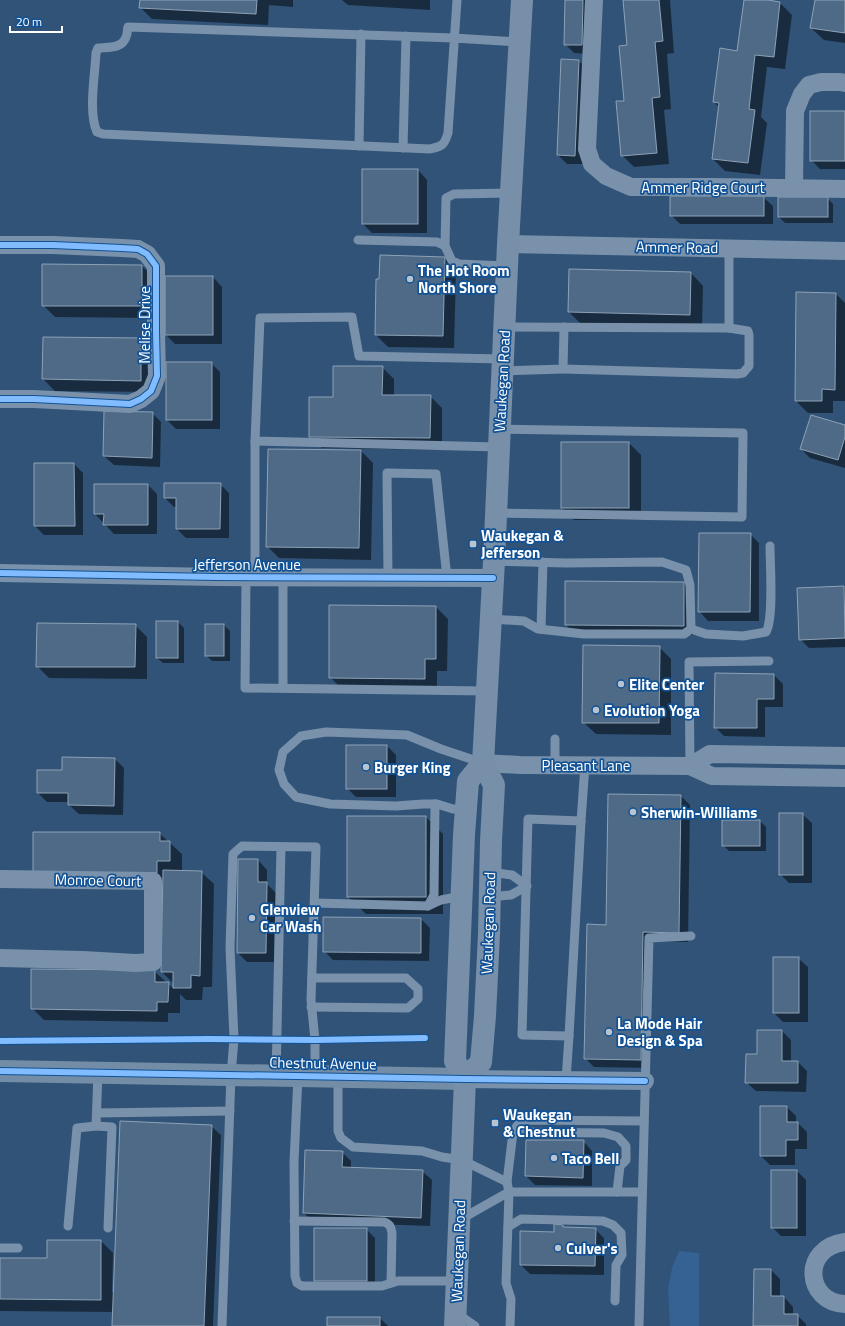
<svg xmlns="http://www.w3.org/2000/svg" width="845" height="1326" viewBox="0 0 845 1326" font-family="'Titillium Web',sans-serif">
<rect width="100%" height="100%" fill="#305377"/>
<path fill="#356292" d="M679 1251 699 1253V1326H670L668 1288 672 1268Z"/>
<g fill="#0007">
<path d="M141 0H293V7L269 5 268 25 152 19 140 7Z"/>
<path d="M342 0H430V10L348 5Z"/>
<path d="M566 0H592L590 54 574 53 565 44Z"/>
<path d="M624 0H670L674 53 667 54 671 109 664 110 669 164 634 167 622 155 628 46Z"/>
<path d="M745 0H760L780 3 792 15 785 69 767 67 761 117 767 123 760 175 725 171 713 159 719 107 714 102 738 52Z"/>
<path d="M816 0H845V43L824 40 811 28Z"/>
<path d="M562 60 579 61 588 70 584 164H567L558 155Z"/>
<path d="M845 112V169H820L811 160Z"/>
<path d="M418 170 427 180V233H372L363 224Z"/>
<path d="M763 197 773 206V224H680L671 215Z"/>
<path d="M779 198H827L833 204V223H785L779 217Z"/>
<path d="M444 258 456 270 454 348 388 347 376 335Z"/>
<path d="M43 265 142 266 154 278V318L55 317 43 305Z"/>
<path d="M691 273 703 286 702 327 581 324 569 312Z"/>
<path d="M166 277H213L222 287V344H175L166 335Z"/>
<path d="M797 293 836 294 845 303V401H833V413H808L796 401Z"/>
<path d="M141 339 153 351 152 392 55 391 43 379Z"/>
<path d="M211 363 220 372V429H176L167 420Z"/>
<path d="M382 367 394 379V396H430L442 408V450L322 448 310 436 334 398Z"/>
<path d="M152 413 161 422 160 467 114 465 104 456Z"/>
<path d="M845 426V468L810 458 801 449Z"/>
<path d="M629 443 641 455V520H574L562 508Z"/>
<path d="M361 451 373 463 371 560 279 558 267 546Z"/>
<path d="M35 464H74L83 473V535H44L35 526Z"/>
<path d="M220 484 229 493V538H186L177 529V507H174L165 498Z"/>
<path d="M148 485 157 494V534H114L95 514Z"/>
<path d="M750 534 759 543V621H708L699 611Z"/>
<path d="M684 583 693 592V635L575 634 566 625Z"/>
<path d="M843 587 845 589V647L809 648 800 639Z"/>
<path d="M436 607 448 619 447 671H437V690L342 689 330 677Z"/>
<path d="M178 622 184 628V663H163L157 658Z"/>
<path d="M135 625 147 637V679L49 678 37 666Z"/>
<path d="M224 625 230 631V661H212L206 655Z"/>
<path d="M659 647 671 659V735L596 734 583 722Z"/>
<path d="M774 675 783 684V707H765V737L724 736 715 727Z"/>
<path d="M387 746 396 755V797H356L347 788Z"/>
<path d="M115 759 124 768 123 815 79 814 69 805V802H47L38 793 63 771Z"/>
<path d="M681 796 690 805 688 942 652 941 650 1068 594 1067 585 1058 607 926Z"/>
<path d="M802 814 812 823V883H789L780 874Z"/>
<path d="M426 817 443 834V914H366L348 897Z"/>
<path d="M723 821H760L766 827V851H729L723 845Z"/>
<path d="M159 833 182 854V871L201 872 214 884 212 987H203L202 1000H186L180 994V1013H168V1022L44 1020 32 1008 154 971 174 989V984L162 972 163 885H46Z"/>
<path d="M258 860 267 870V884L276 893 274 962H247L238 953Z"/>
<path d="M421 919 430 928 429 961 333 960 324 951Z"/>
<path d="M774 958H798L808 967V1022H783L774 1013Z"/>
<path d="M782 1031 791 1040V1062H798L807 1071 806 1092 756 1091 746 1082 758 1055Z"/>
<path d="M761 1107H787L796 1116V1123H798L807 1132V1149H795V1165H770L761 1156Z"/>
<path d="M211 1126 221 1135 213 1326H113L114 1312 0 1311V1259H48L101 1241 113 1253 112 1292H114Z"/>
<path d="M583 1141 592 1151V1186L535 1185 526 1176Z"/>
<path d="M342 1152 351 1161V1169L422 1171 432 1180 430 1226 313 1222 304 1213Z"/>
<path d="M797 1171 806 1180V1236H781L772 1227Z"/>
<path d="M563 1226 565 1228 595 1229 604 1238V1275L530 1274 521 1265Z"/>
<path d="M366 1229 375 1238V1290H325L315 1281Z"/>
<path d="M771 1270 780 1279V1297H784L793 1307V1315H797L806 1324V1326H754Z"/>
<path d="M380 1318 388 1326H328Z"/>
</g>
<g fill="#4e6a86" stroke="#8ea2b7">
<path d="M140 0H257L256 14 139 8Z"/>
<path d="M565 0H583L582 45H564Z"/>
<path d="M623 0H659L663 41 655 42 660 97 652 98 657 153 621 156 616 101H624L619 46 627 45Z"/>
<path d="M744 0H768L780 2 774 57 755 55 749 109 755 110 748 163 712 159 719 103 713 102 720 48 737 51Z"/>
<path d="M815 0H845V33L810 28Z"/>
<path d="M561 59 579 60 575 156 557 155Z"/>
<rect x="810" y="111" width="35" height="50"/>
<rect x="362" y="169" width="56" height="55"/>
<rect x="670" y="196" width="94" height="20"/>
<rect x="778" y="197" width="50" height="20"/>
<path d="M380 255 445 257 443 336 375 335 376 279H379Z"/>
<path d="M42 264 142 265V306H42Z"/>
<path d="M569 269 691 272 690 315 568 312Z"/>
<rect x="165" y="276" width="48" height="59"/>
<path d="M796 292 836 293 835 390 822 389V401H795Z"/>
<path d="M43 337 141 338V381L42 379Z"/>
<rect x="166" y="362" width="46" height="58"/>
<path d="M333 366H383L382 395H431L430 438 309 437V397H333Z"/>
<path d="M104 411 153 412 152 458 103 456Z"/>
<path d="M811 415 845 425V437L838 460 800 449Z"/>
<rect x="561" y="442" width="68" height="66"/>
<path d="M268 449 361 450 359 548 266 547Z"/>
<path d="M34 463H74L75 526H34Z"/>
<path d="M164 483H221L220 529H176V498H164Z"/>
<path d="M94 484H148V525H103L104 514H94Z"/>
<path d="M699 533H751L750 612H698Z"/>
<path d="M565 581 684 582V626L565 625Z"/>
<path d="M844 586 845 638 799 640 797 588Z"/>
<path d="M329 605 436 606V659H425V679L329 678Z"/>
<rect x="156" y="621" width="22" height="37"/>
<path d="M37 623 136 624 135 667H36Z"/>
<rect x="205" y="624" width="19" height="32"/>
<path d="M583 645 660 646 659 723H582Z"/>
<path d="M715 673 774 674V699H757V728H714Z"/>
<rect x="346" y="745" width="41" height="44"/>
<path d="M62 757 115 758 114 806 68 805V793H37V770H62Z"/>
<path d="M608 794 681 795 679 933 643 932 641 1060 584 1059 587 924 606 925Z"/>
<rect x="779" y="813" width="24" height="62"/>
<rect x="347" y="816" width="79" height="81"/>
<rect x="722" y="820" width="38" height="26"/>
<path d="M33 832H160V841H170V861H157V873H33Z"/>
<path d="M238 859H258V882H267L266 953H237Z"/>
<path d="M163 870 202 871 200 976 191 975V988H173V972H161Z"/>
<path d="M323 917 421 918V953L323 952Z"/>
<rect x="773" y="957" width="26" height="56"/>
<path d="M31 969 155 970V982H169L168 1002H157V1011L31 1009Z"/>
<path d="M757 1030H782V1061H798V1083H745L746 1054H757Z"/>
<path d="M760 1106H787V1122H798V1140H786V1156H760Z"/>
<path d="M120 1121 212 1125 204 1326H112Z"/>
<path d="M526 1140H584L583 1178 525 1176Z"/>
<path d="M305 1150 343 1151 342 1167 423 1170 421 1218 303 1213Z"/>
<rect x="771" y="1170" width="26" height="58"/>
<path d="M554 1224 563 1225V1227L596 1228 595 1266 520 1265V1231L554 1232Z"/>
<rect x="314" y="1228" width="53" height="53"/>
<path d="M47 1240H101V1300L0 1299V1258H47Z"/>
<path d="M754 1269H771V1296H784V1314H798V1326H753Z"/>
<rect x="327" y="1317" width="53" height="9"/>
</g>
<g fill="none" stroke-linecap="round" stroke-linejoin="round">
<g stroke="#7991aa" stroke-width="9">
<path d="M457 0 448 133C444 146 442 146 430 149L103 134 97 132C88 113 95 75 96 53L98 48C108 47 122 49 126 37 128 33 127 30 128 27L454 38 520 42"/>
<path d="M359 146 361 34"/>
<path d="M403 148 406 36"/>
<path d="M358 240 437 242 445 246 452 261 459 264 507 266"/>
<path d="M445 246 446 198 454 194 511 193"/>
<path d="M504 327 729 328V248"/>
<path d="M563 369 737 374 743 373 749 366V335L748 331 729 328"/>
<path d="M502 371 563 369 564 327"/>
<path d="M499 447 255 441 260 318 352 317 359 356 503 359"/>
<path d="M496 513 742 517 743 433 500 429"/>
<path d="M246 577 245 688 487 691"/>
<path d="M255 577V441"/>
<path d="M283 577V688"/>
<path d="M388 578 387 473 436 474 447 578"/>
<path d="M491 619 524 621 538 629 584 634H684L691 629 690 585 686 570 662 562 566 563 494 561"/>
<path d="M541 629 543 562"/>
<path d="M691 629 706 634 743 636 766 632C774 619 770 564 770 546"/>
<path d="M555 739V765"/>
<path d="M690 766 689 662 769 661"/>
<path d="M466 809H453L437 804H423L396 806 330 804 296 797 284 784 279 770 283 752 301 736 326 732 407 735 441 749 483 763"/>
<path d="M490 897 511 895 527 886 512 875 490 872"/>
<path d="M315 903 428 906 441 900 462 896"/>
<path d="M428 906 434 895 435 804"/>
<path d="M311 1007 408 1008 418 999V989L406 978H312"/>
<path d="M569 1036 581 821"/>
<path d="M276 1076 281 847"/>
<path d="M298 1076 294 1162 295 1276 297 1283 302 1286H382L398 1281H457"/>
<path d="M338 1077V1131L341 1138 353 1147 422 1151 442 1157 462 1160 507 1182"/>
<path d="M566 1080 569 1036 522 1035 528 819 581 821 585 765"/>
<path d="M97 1113 230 1111"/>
<path d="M96 1126 112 1127 108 1228"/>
<path d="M513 1132 604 1133 618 1137 626 1146V1160L620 1166 617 1192"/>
<path d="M461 1219 509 1192H642"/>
<path d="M294 1221 384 1222C390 1224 391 1227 392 1233L391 1283"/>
<path d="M68 1226 77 1128 96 1126 98 1072"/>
<path d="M508 1227 521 1219 603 1221 613 1225 621 1233 622 1255 616 1265 615 1301"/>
<path d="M0 1248H18"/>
<path d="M456 1313 475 1326"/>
<path d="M222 1326 231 1075 234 1039 230 948 233 854 242 846 316 847 311 1000 315 1040V1076"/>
<path d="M510 1326 511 1299 506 1283 509 1192 507 1182 513 1132 521 1120 644 1121"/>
<path d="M639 1326 649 938 691 936"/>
</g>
<g stroke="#7991aa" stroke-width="18">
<path d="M594 0 587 149 592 164 606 176 631 187H712L845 189"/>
<path d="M794 188 795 111 802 94 809 85 821 82H840L845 83"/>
<path d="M508 244 845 251"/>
<path d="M0 245H53L122 248 138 249 147 254 156 266V331L157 376 151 391 141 399 130 404 34 399H0"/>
<path d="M0 573 216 577 493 578"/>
<path d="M483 763 520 765 690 766 712 776 845 778"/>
<path d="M690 766 710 754 845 756"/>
<path d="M0 879 153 881V962L135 963 83 960 0 958"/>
<path d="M465 1079 645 1081"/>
<path d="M845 1242C800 1248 806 1303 845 1304"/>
</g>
<path stroke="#748da6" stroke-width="22" d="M0 1071 465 1079"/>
<g stroke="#778fa8" stroke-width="22">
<path d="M465 1079 481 1062 485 1016 489 934 491 841 494 785 483 763 494 561 508 244 522 0"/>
<path d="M455 1326 465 1079 455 1061 464 835 468 781 483 763"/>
</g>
<defs>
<g id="cycleway">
<path d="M0 245H53L122 248 138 249 147 254 156 266V331L157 376 151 391 141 399 130 404 34 399H0"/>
<path d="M0 573 216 577 493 578"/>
<path d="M0 1041 210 1039 315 1040 425 1038"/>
<path d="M0 1071 465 1079 645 1081"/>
</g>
</defs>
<use href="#cycleway" stroke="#125295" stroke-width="8"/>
<use href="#cycleway" stroke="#80bcff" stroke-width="6"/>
</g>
<g fill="#b7c3cf" stroke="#125295" stroke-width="1.5">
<circle cx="410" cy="279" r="4"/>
<rect x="469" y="540" width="8" height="8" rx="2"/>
<circle cx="621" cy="684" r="4"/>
<circle cx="596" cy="710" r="4"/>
<circle cx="366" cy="767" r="4"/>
<circle cx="633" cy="812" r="4"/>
<circle cx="252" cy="918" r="4"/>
<circle cx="609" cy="1032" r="4"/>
<rect x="491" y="1119" width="8" height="8" rx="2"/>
<circle cx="554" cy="1158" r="4"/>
<circle cx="558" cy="1248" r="4"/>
</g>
<g text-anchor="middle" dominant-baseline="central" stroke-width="3.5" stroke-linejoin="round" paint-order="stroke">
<g font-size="15" fill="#fff" stroke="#125295">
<text x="703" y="187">Ammer Ridge Court</text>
<text transform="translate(677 247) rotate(1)">Ammer Road</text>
<text transform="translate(144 325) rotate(-90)">Melise Drive</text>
<text transform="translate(502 381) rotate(-87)">Waukegan Road</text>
<text x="247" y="564">Jefferson Avenue</text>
<text x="586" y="765">Pleasant Lane</text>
<text transform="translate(98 880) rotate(1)">Monroe Court</text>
<text transform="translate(488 923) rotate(-88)">Waukegan Road</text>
<text transform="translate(323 1063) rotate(1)">Chestnut Avenue</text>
<text transform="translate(458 1251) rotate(-88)">Waukegan Road</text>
</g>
<g font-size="15" font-weight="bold" fill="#fff" stroke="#125295" text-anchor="start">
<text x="418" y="270">The Hot Room<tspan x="418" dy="17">North Shore</tspan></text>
<text x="481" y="535">Waukegan &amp;<tspan x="481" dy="17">Jefferson</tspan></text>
<text x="629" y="684">Elite Center</text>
<text x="604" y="710">Evolution Yoga</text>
<text x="374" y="767">Burger King</text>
<text x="641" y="812">Sherwin-Williams</text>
<text x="260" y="909">Glenview<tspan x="260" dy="17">Car Wash</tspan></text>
<text x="617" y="1023">La Mode Hair<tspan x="617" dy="17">Design &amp; Spa</tspan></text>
<text x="503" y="1114">Waukegan<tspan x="503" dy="17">&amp; Chestnut</tspan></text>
<text x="562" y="1158">Taco Bell</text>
<text x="566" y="1248">Culver's</text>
</g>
</g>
<path d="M10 26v6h52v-6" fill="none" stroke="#ffffff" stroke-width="2"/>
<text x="16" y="26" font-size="12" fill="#ffffff" stroke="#125295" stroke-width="3" paint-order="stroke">20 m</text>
</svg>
